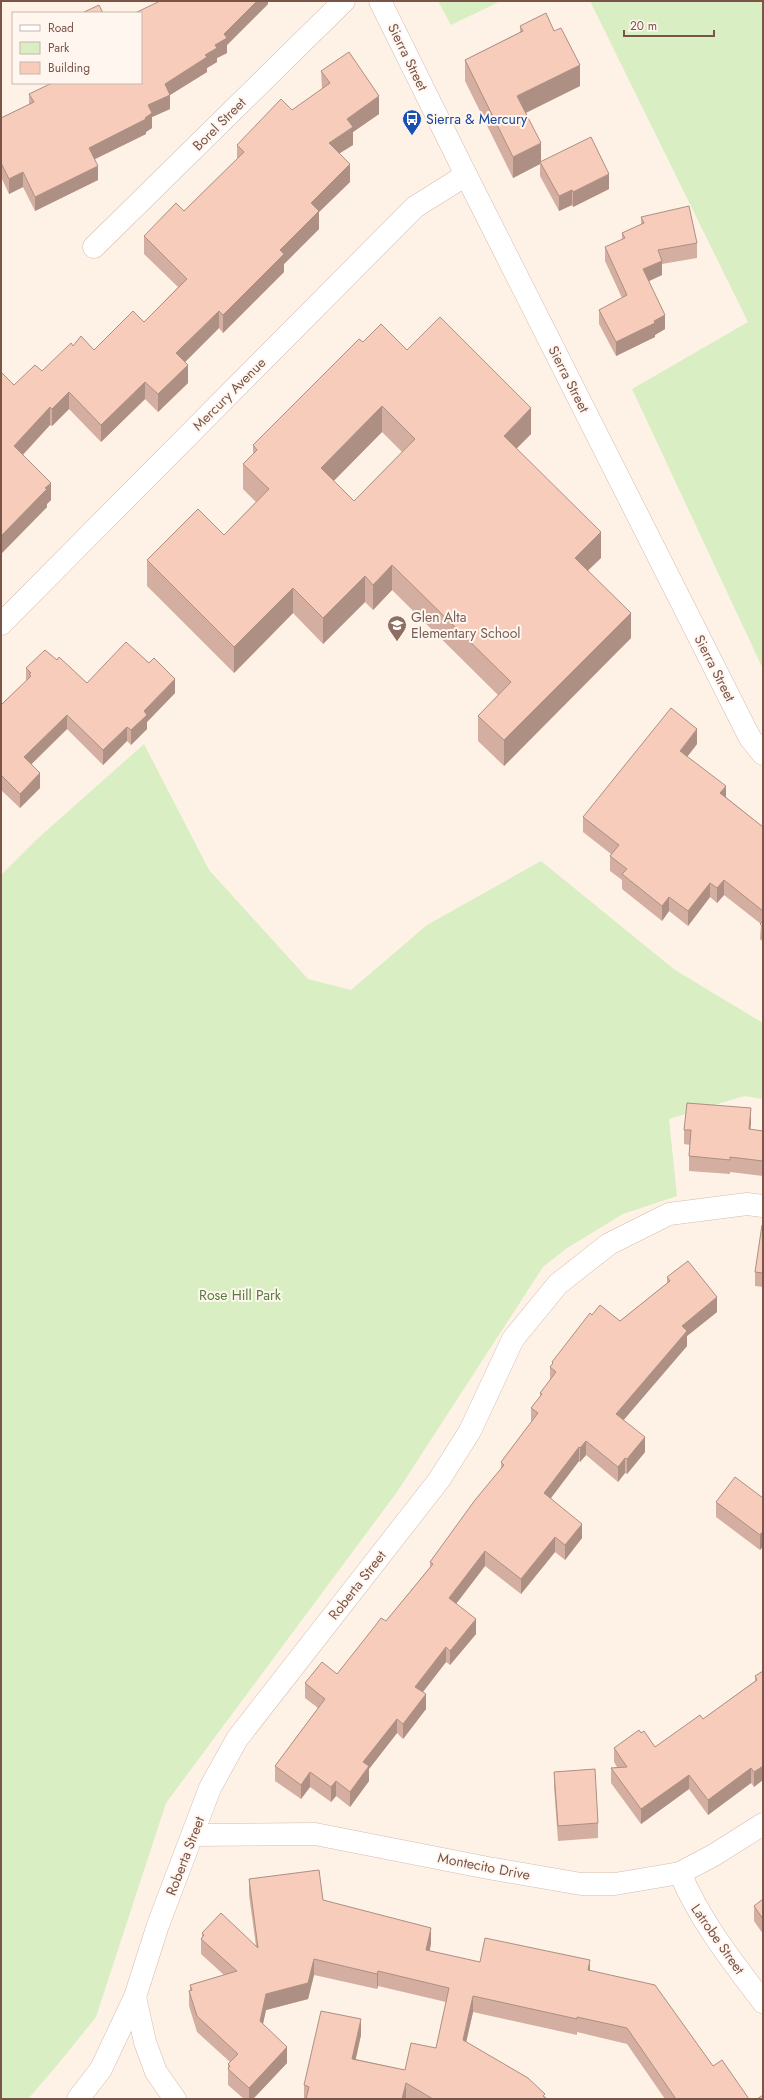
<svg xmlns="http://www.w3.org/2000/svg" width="764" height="2100" viewBox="0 0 764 2100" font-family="Jost,sans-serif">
<rect width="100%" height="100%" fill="#fef2e7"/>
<g fill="#d9eec3">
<path d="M438 1H501L451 25Z"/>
<path d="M590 1H763V669L632 389 748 322Z"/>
<path d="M144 744 209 870 308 979 351 990 427 925 541 861 675 970 763 1023V1099L744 1096 669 1119 677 1196 623 1214 567 1248 543 1267 397 1492 166 1803 96 2017 59 2063 28 2099H1V875L36 840Z"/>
</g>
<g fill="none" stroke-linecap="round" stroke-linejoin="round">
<defs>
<g id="minor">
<path d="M466 175 750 738 763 754"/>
<path d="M94 247 344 1"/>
<path d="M193 1835 315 1834 488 1868 581 1884H615L680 1873 714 1855 763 1824"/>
<path d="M680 1873C700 1921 732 1961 763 2002"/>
<path d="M135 1997 145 2042 156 2072 175 2099"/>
<path d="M78 2099 101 2069 135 1997 158 1925 210 1788 237 1739 439 1480 470 1431 513 1339 558 1284 609 1244 669 1214 747 1204 763 1206"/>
</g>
<path id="tertiary" d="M1 624 415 207 466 175 380 1"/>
</defs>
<use href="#minor" stroke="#d4bbae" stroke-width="23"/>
<use href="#tertiary" stroke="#d4bbae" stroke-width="23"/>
<use href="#minor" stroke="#fff" stroke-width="22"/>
<use href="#tertiary" stroke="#fff" stroke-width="22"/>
</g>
<g fill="#d4afa1" fill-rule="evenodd">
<path d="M268 1V4L227 45V53L217 58V62L207 68V72L170 95V109L152 117V128L146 132V134L95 159 98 180 35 211 23 187 9 194 1 177V118L29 104V94L141 83Z"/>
<path d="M520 26 580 86 526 113 541 161 609 189 573 207 572 205 559 211 540 176V164L513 178 465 81V60L520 32Z"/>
<path d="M321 71 379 114 353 132V145L339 153 350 182 319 212V229L284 264V272L223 333 219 328 185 362 188 383 158 412 145 399 101 442 69 409 52 426 50 425 23 455 51 500 47 504V507L1 554 14 385 42 371 73 346 94 350 144 322 178 287 144 254V236L184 211 237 159V145L292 110 322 89Z"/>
<path d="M641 217 697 243V258L662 264V275L648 281 665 329 655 335V337L616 356 599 324V310L622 298 605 261V247L622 239V233L641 225Z"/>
<path d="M363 342 407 350 531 434 516 449 601 558 588 570 631 638 504 766 478 741V716L498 695 392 590 373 610 365 602 323 644 293 613 234 673 147 586V560L224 535 256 502 243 489V464L253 454V445ZM382 432 402 452 354 501 333 481Z"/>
<path d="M57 660 87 683 175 693 147 722V729L131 745 127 741 103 765 67 729 32 764 40 788 20 808 1 790V705L26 681V668Z"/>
<path d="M697 744 687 757 726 797 763 827V942L760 939 761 924 724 895 717 903 710 897 688 926 669 911 662 921 622 889V880L610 871V856L611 854 583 832V817Z"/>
<path d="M751 1123 750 1129 763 1131V1176L730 1172V1174L689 1171V1156L690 1145 684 1144V1130Z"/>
<path d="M763 1225V1287L755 1286V1272Z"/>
<path d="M667 1277 717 1312 687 1336V1346L623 1420 645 1452 627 1474 625 1473 618 1482 586 1455 580 1462 579 1461 551 1498 582 1538 565 1560 555 1552 521 1594 485 1566 456 1604 476 1634 450 1665 446 1662 423 1692 426 1709 403 1739 397 1733 369 1769V1781L350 1807 336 1796 331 1802 310 1787 301 1799 275 1781V1766L318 1708 305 1698V1683L337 1674 386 1621 430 1567V1562L501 1469V1462L531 1422V1408L540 1397V1393L550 1381V1367L552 1365V1362L592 1315 620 1321 667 1283Z"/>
<path d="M763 1498V1546L760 1550 716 1517V1502Z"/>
<path d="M763 1671 754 1787 751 1783 708 1815 689 1789 641 1824 611 1783V1768L617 1767 614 1762V1748L641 1733 655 1747 703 1719 755 1681V1676Z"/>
<path d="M554 1772 598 1823V1838L558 1841 554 1786Z"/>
<path d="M249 1879 323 1900 431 1943 430 1951 480 1962 590 1971 713 2066 749 2099H665L627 2044 577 2032V2035L473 2012 466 2042 545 2097 546 2099H304V2085L361 2035 356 2059 405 2070 436 2048 446 2002 378 1986 377 1989 314 1975 308 1999 266 2010 263 2024 287 2063 253 2099H244L228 2085V2064L230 2062 197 2032 189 2006V1991L190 1990V1985L224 1975 201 1954V1939L202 1937V1933L256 1946 249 1895Z"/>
<path d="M763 1899V1934L754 1921V1906Z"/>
</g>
<g fill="#ad8f83">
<path d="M257 1H268V4L227 45V53L217 58V62L207 68V72L170 95V109L152 117V128L146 132V134L89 162V148L148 105 165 84 205 55 224 34Z"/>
<path d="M580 65V86L517 117V96Z"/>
<path d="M379 96V114L353 132V145L329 160V143L347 119Z"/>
<path d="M541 143V163L540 162V164L513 178V157Z"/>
<path d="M350 164V182L319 212V229L284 264V272L223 333V315L280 250 311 203Z"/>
<path d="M98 166V180L35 211V197Z"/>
<path d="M23 172V187L9 194V179Z"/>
<path d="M609 174V189L573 207V192Z"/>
<path d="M572 190V205L559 211V196Z"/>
<path d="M662 261V275L643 284V269Z"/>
<path d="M219 311V328L176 371V353Z"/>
<path d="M665 315V329L655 335V337L616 356V342Z"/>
<path d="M188 365V383L158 412V394Z"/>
<path d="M145 382V399L101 442V425Z"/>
<path d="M69 392V409L52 426V409Z"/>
<path d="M382 406V432L321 494V468Z"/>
<path d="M50 407V425L14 464V446Z"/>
<path d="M531 408V434L504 461V436Z"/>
<path d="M51 483V500L47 504V507L1 554V536L45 488Z"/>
<path d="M601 532V558L575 583V558Z"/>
<path d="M392 565V590L373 610V585Z"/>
<path d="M365 576V602L323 644V618Z"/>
<path d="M293 588V613L234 673V647Z"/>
<path d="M631 613V638L504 766V740Z"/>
<path d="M175 679V693L147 722V729L131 745V730L144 711Z"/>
<path d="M67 715V729L24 771V757Z"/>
<path d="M127 727V741L103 765V750Z"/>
<path d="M697 729V744L680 766V751Z"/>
<path d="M40 773V788L20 808V794Z"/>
<path d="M726 786V800L720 793Z"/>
<path d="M724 880V895L717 903V888Z"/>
<path d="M710 883V897L688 926V911Z"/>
<path d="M669 897V911L662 921V906Z"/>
<path d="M751 1108V1123L749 1144V1129Z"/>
<path d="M717 1297V1312L687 1336V1346L616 1429V1414L682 1326Z"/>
<path d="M645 1437V1452L627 1474V1459Z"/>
<path d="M586 1441V1455L580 1462V1448Z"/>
<path d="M579 1447V1461L544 1507V1493Z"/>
<path d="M625 1458V1473L618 1482V1467Z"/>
<path d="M582 1524V1538L565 1560V1545Z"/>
<path d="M763 1531V1546L760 1550V1535Z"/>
<path d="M555 1537V1552L521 1594V1579Z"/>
<path d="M485 1551V1566L449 1613V1598Z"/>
<path d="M476 1619V1634L450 1665V1651Z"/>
<path d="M446 1647V1662L415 1702V1687Z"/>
<path d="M426 1694V1709L403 1739V1724Z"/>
<path d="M397 1719V1733L369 1769V1781L350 1807V1792L363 1762Z"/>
<path d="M763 1766V1780L754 1787V1772Z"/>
<path d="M751 1768V1783L708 1815V1800Z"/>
<path d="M310 1772V1787L301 1799V1785Z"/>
<path d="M689 1775V1789L641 1824V1809Z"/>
<path d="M336 1781V1796L331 1802V1787Z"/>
<path d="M431 1928V1943L426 1966V1950Z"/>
<path d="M314 1959V1975L308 1999 266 2010 260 2037V2021L266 1994Z"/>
<path d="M590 1960V1976L588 1970Z"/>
<path d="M378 1971V1986L377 1989V1974Z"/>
<path d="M473 1996V2012L463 2056V2040Z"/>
<path d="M361 2019V2035L352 2074V2059Z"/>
<path d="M287 2047V2063L253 2099H249V2088Z"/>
<path d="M406 2083V2099H402Z"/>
</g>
<g fill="#f7ccbb" stroke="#ad8f83" fill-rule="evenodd">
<path d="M160 1H257L224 34 227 38 215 45 217 48 205 55 207 57 165 84 170 95 148 105 152 113 145 118 146 119 89 148 98 166 35 197 23 172 9 179 1 163V118L34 102 29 94 52 83H141V13H135Z"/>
<path d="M99 5 103 13H82Z"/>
<path d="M546 13 554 31 561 28 580 65 517 96 541 143 513 157 465 60 523 31 520 26Z"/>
<path d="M349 52 379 96 347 119 353 127 329 143 350 164 311 203 319 211 280 250 284 254 223 315 219 311 176 353 188 365 158 394 145 382 101 425 69 392 52 409 50 407 14 446 51 483 45 488 47 489 1 536V372L14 385 35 365 42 371 71 343 73 346 81 336 94 350 133 311 144 322 187 279 144 236 176 203 184 211 244 152 237 145 281 99 292 110 330 83 321 71Z"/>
<path d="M591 137 609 174 573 192 572 190 559 196 540 162Z"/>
<path d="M689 206 697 243 658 250 662 261 643 269 665 315 654 321 655 323 616 342 599 310 627 295 605 247 625 238 622 233 644 223 641 217Z"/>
<path d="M440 317 531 408 504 436 601 532 575 558 631 613 504 740 478 716 511 682 392 565 373 585 365 576 323 618 293 588 234 647 147 560 198 509 224 535 269 489 243 464 257 450 253 445 359 339 363 342 381 324 407 350ZM382 406 415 439 354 501 321 468Z"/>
<path d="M126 642 149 663 154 658 175 679 144 711 147 715 131 730 127 727 103 750 67 715 24 757 40 773 20 794 1 775V705L31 676 29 674 31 673 26 668 45 650 57 660 59 657 87 683Z"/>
<path d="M671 708 697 729 680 751 726 786 720 793 763 827V911L724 880 717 888 710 883 688 911 669 897 662 906 622 874 627 869 610 856 619 845 583 817Z"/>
<path d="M763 921V927L760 924Z"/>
<path d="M687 1103 751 1108 749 1129 763 1131V1161L730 1157V1160L689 1156 691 1130H684Z"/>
<path d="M762 1225H763V1273L755 1272Z"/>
<path d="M688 1261 717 1297 682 1326 687 1331 616 1414 645 1437 627 1459 625 1458 618 1467 586 1441 580 1448 579 1447 544 1493 582 1524 565 1545 555 1537 521 1579 485 1551 449 1598 476 1619 450 1651 446 1647 415 1687 426 1694 403 1724 397 1719 363 1762 369 1766 350 1792 336 1781 331 1787 310 1772 301 1785 275 1766 325 1699 305 1683 322 1662 337 1674 375 1626 381 1618 386 1621 433 1564 430 1562 475 1500 504 1465 501 1462 538 1413 531 1408 542 1394 540 1393 556 1372 550 1367 553 1363 552 1362 590 1313 592 1315 600 1305 620 1321 670 1281 667 1277Z"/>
<path d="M735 1477 763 1498V1531L760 1535 716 1502Z"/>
<path d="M763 1671V1766L754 1772 751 1768 708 1800 689 1775 641 1809 611 1768 627 1767 614 1748 639 1730 641 1733 644 1731 655 1747 700 1715 703 1719 757 1680 755 1676Z"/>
<path d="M595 1769 598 1823 558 1826 554 1772Z"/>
<path d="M319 1870 323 1900 431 1928 426 1950 480 1962 485 1938 590 1960 588 1970 655 1985 713 2066 722 2060 749 2099H676L627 2028 577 2017V2019L473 1996 463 2040 528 2078 545 2094 543 2096 546 2098V2099H433L406 2083 402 2099H306L309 2087 304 2085 321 2011 361 2019 352 2059 405 2070 411 2043 436 2048 449 1988 378 1971 377 1974 314 1959 308 1983 266 1994 260 2021 287 2047 249 2088 228 2069 230 2066 228 2064 238 2054 197 2016 189 1991 192 1990 190 1985 237 1971 201 1939 204 1935 202 1933 221 1913 258 1948 249 1879Z"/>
<path d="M763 1899V1919L754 1906Z"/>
<path d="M763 2095V2099H757Z"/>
</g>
<defs>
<symbol id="bus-pin" viewBox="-11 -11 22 30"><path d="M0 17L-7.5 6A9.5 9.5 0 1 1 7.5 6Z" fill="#1a4fb4" stroke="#fff7ef"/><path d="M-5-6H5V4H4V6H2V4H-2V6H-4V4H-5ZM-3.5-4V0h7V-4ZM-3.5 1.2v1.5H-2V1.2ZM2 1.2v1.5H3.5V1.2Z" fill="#fff"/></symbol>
<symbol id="school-pin" viewBox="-11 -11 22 30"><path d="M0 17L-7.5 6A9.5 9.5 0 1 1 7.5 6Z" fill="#8d6e63" stroke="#fff7ef"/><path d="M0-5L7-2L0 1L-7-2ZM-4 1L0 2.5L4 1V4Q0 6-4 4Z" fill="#fff"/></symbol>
</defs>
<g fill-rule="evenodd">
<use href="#bus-pin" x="401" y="108" width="22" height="30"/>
<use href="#school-pin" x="386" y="614" width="22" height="30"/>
</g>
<g text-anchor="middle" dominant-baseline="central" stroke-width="4" stroke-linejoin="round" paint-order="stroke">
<g font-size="14" fill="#7b5448" stroke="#fff7ef">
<text transform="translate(408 57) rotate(64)">Sierra Street</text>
<text transform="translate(219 124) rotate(-45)">Borel Street</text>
<text transform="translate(569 379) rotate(63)">Sierra Street</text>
<text transform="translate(229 394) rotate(-45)">Mercury Avenue</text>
<text transform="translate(715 668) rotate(63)">Sierra Street</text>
<text transform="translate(357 1585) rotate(-52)">Roberta Street</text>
<text transform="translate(185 1856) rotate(-69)">Roberta Street</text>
<text transform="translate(484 1866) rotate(11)">Montecito Drive</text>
<text transform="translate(718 1939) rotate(55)">Latrobe Street</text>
</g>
<g font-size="14" fill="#164399" stroke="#fff7ef" text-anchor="start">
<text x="426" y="119">Sierra &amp; Mercury</text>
</g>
<g font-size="14" fill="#785e54" stroke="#fff7ef" text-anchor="start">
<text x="411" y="617">Glen Alta<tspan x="411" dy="16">Elementary School</tspan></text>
</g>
<g font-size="14" fill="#567c3c" stroke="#fff7ef">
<text x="240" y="1295">Rose Hill Park</text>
</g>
</g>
<rect width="764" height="2100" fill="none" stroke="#7b5448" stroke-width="4"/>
<rect x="12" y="12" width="130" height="72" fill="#fff7ef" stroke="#cab6ac"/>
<rect x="20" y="25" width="20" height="6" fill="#ffffff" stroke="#cab6ac"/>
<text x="48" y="32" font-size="12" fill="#7b5448">Road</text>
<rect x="20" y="42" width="20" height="12" fill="#d9eec3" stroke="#cab6ac"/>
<text x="48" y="52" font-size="12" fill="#7b5448">Park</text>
<rect x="20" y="62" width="20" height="12" fill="#f7ccbb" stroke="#cab6ac"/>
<text x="48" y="72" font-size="12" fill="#7b5448">Building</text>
<path d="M624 30v6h90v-6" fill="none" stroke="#7b5448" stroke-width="2"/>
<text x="630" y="30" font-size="12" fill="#7b5448" stroke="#fff7ef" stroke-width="3" paint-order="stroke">20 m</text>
</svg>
